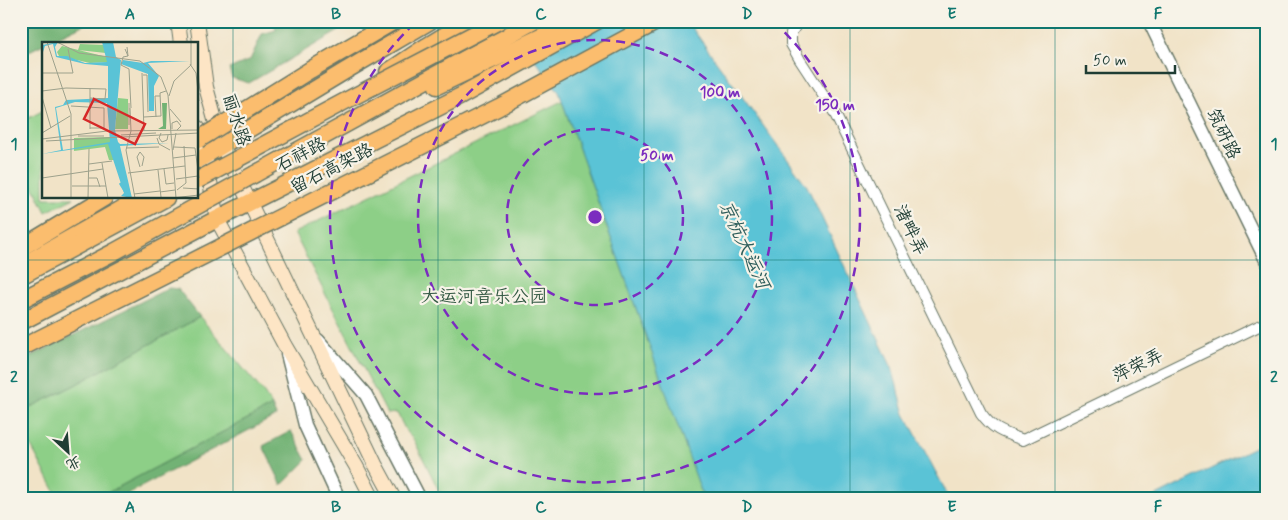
<svg xmlns="http://www.w3.org/2000/svg" width="1288" height="520" viewBox="0 0 1288 520" font-family="Mynerve,'LXGW WenKai TC',sans-serif">
<rect width="100%" height="100%" fill="#f7f3e8"/>
<filter id="ink" filterUnits="userSpaceOnUse"><feTurbulence type="fractalNoise" baseFrequency=".02" numOctaves="2"/><feDisplacementMap in="SourceGraphic" scale="10" xChannelSelector="R" yChannelSelector="G"/><feConvolveMatrix kernelMatrix="1 2 1 2 8 2 1 2 1" color-interpolation-filters="sRGB"/></filter>
<filter id="wash" filterUnits="userSpaceOnUse"><feTurbulence type="fractalNoise" baseFrequency=".0096" numOctaves="4" result="noise"/><feDisplacementMap in="SourceGraphic" scale="20" xChannelSelector="R" yChannelSelector="G"/><feGaussianBlur stdDeviation="1.12" result="paint"/><feColorMatrix in="noise" values="0 0 0 0 0 0 0 0 0 0 0 0 0 0 0 0 0 1.4 0 .05"/><feComposite in="paint" operator="in"/></filter>
<g filter="url(#wash)">
<rect width="100%" height="100%" fill="#f1e3c7"/>
<g fill="#8dcf87" stroke="#56865e">
<path d="M562 101 704 499H443L414 440 407 433 397 413 387 414 294 233Z"/>
<path d="M44 110V198H74L46 212 21 162V122Z"/>
<path d="M200 317 264 393 272 406 96 499H59L21 427V412L73 386Z"/>
</g>
<g fill="#72b274" stroke="#487854">
<path d="M21 21H91L21 55Z"/>
<path d="M274 21H356L249 83 232 78 229 69 250 60 262 34 276 30Z"/>
<path d="M169 288 178 289 200 317 73 386 21 412V361Z"/>
<path d="M272 406 276 416 118 499H96Z"/>
<path d="M291 431 307 460 282 485 263 446Z"/>
</g>
<g fill="#5ac3d6" stroke="#3c8085">
<path d="M506 21H687L807 186 892 368 905 414 950 499H704L559 92Z"/>
<path d="M1267 441V491L1251 499H1150Z"/>
</g>
</g>
<g filter="url(#ink)">
<g fill="none" stroke-linecap="round" stroke-linejoin="round">
<defs>
<g id="minor">
<path d="M800 21 797 24 791 33V44L800 60 834 112 981 413C993 430 1004 433 1023 440L1267 322"/>
<path d="M21 496 22 499"/>
</g>
<g id="tertiary">
<path d="M1149 21 1267 262"/>
<path d="M318 340 366 395 420 499"/>
<path d="M287 354 305 425 339 499"/>
</g>
<g id="secondary">
<path d="M178 21 181 44"/>
<path d="M197 21 206 87 222 145 375 464 394 499"/>
<path d="M198 128 205 155 217 219 285 346 356 466 373 499"/>
</g>
<g id="primary">
<path d="M198 160 345 71 430 21"/>
<path d="M21 266 141 198"/>
<path d="M21 322 217 219 461 96 597 21"/>
</g>
<g id="trunk">
<path d="M388 72 427 46 468 21"/>
<path d="M437 86 549 33 571 21"/>
<path d="M255 174 534 21"/>
<path d="M21 248 104 198"/>
<path d="M21 276 166 198"/>
</g>
</defs>
<use href="#minor" stroke="#687767" stroke-width="12"/>
<use href="#tertiary" stroke="#687767" stroke-width="15"/>
<use href="#secondary" stroke="#687767" stroke-width="16"/>
<use href="#primary" stroke="#687767" stroke-width="19"/>
<use href="#trunk" stroke="#687767" stroke-width="19"/>
<use href="#minor" stroke="#fff" stroke-width="10"/>
<use href="#tertiary" stroke="#fff" stroke-width="12"/>
<use href="#secondary" stroke="#fde5c5" stroke-width="14"/>
<use href="#primary" stroke="#fbbd6e" stroke-width="16"/>
<use href="#trunk" stroke="#fbbd6e" stroke-width="16"/>
<defs>
<g id="trunk-bridge">
<path d="M198 140 310 70 394 21"/>
<path d="M198 180 351 98 499 21"/>
<path d="M21 300 114 252 255 174"/>
<path d="M21 348 499 107 658 21"/>
</g>
</defs>
<use href="#trunk-bridge" stroke="#687767" stroke-width="19" stroke-linecap="butt"/>
<use href="#trunk-bridge" stroke="#fbbd6e" stroke-width="16"/>
</g>
</g>
<path fill="none" stroke="#0f766e" stroke-width="1" stroke-opacity="0.55" d="M233 21V499M438 21V499M644 21V499M850 21V499M1055 21V499M21 260H1267"/>
<g fill="none" stroke="#7b2cbf" stroke-width="2.5" stroke-dasharray="9 6">
<circle cx="595" cy="217" r="88"/>
<circle cx="595" cy="217" r="177"/>
<path d="M774 22A265 265 0 1 1 416 22"/>
</g>
<g text-anchor="middle" dominant-baseline="central" stroke-width="4.5" stroke-linejoin="round" paint-order="stroke">
<g font-size="18" fill="#1f3d34" stroke="#f7f3e8">
<text transform="translate(236 120) rotate(72)">丽水路</text>
<text transform="translate(1223 134) rotate(64)">筑研路</text>
<text transform="translate(301 155) rotate(-27)">石祥路</text>
<text transform="translate(332 169) rotate(-27)">留石高架路</text>
<text transform="translate(910 230) rotate(64)">渚畔弄</text>
<text transform="translate(1138 366) rotate(-26)">萍荣弄</text>
</g>
<g font-size="18" fill="#355a45" stroke="#f7f3e8">
<text x="484" y="297">大运河音乐公园</text>
</g>
<g font-size="19" font-style="italic" fill="#2e5e5c" stroke="#f7f3e8">
<text transform="translate(744 245) rotate(65)">京杭大运河</text>
</g>
</g>
<g transform="translate(42 42)">
<rect width="156" height="156" fill="#f1e3c7"/>
<path d="M38 2 62 3 64 11 36 8ZM20 4 65 15 66 20 48 21 17 14 15 10ZM76 56 86 57V87H73ZM69 95 75 118H67L63 105 32 109V96Z" fill="#8dcf87"/>
<path d="M120 61H125L124 87H116L121 84Z" fill="#72b274"/>
<path d="M16 0 13 5 15 14H25L43 21 65 20 60 0H71L74 15 79 18 73 88 76 100 78 102 127 101 78 104 90 156 79 154 82 151 66 102 0 112 19 108 13 65 21 63 24 58 66 56V24L43 22 14 15 11 2 3 4 0 13V3ZM33 60 65 61 68 100 21 108 14 66ZM81 18 101 21 109 19H148L106 21 117 34 112 44V69H107L106 32 79 22Z" fill="#5ac3d6" fill-rule="evenodd"/>
<path fill="none" stroke="#5ac3d6" stroke-width="2.5" d="M78 141 87 156"/>
<path fill="none" stroke="#9da18c" stroke-width="1" d="M5 0 29 72V156M15 0 37 11 98 19 119 35 126 53 134 156M83 7 86 14 85 5M86 14 81 15 79 23 87 27 89 66M148 22 154 31 157 59M0 31H31L26 7M100 31 102 89M101 33H105L106 70M24 46 64 47 63 57 48 56M48 46V87M0 49 24 46M127 54 132 39 149 23V0M0 55 9 86M87 61V83M29 64 62 66V86H48M88 66 89 89 84 108 93 156M128 67 139 80M102 75 119 74 118 51 124 49M114 75 113 54H118M130 87V81L135 79 139 84 135 88M0 91 28 74M119 91 117 96 120 100 125 98 126 93M79 93 114 91M36 94H62M115 96 117 102 128 108M0 97 65 89 157 88M4 99 157 91M132 105 153 106 157 136M84 106 117 105M131 108 134 91M131 116 154 113M47 122 70 119M98 125 95 115 98 110 102 115 100 124M61 127 66 156M122 127 124 142 132 141M116 128 119 155M86 131 143 124M0 136 61 127 60 121M47 136H55L58 145M134 137 156 134M30 144H64M141 146 157 147M135 148 144 141 142 104M118 150 133 148M92 152 118 149M46 156 47 107M104 156H120M130 156 157 153"/>
<path fill="#d62828" fill-opacity="0.15" stroke="#d62828" stroke-width="2.5" d="M52 57 103 82 93 102 42 77Z"/>
<rect width="156" height="156" fill="none" stroke="#1f3d34" stroke-width="2.5"/>
</g>
<circle cx="595" cy="217" r="8" fill="#7b2cbf" stroke="#f7f3e8" stroke-width="2.5"/>
<g font-size="15" text-anchor="middle" font-weight="bold" fill="#7b2cbf" stroke="#f7f3e8" stroke-width="4.5" stroke-linejoin="round" paint-order="stroke">
<text x="720" y="97">100 m</text>
<text x="835" y="110">150 m</text>
<text x="657" y="160">50 m</text>
</g>
<rect width="1288" height="520" fill="none" stroke="#f7f3e8" stroke-width="55"/>
<g transform="translate(68 452) rotate(154)" stroke="#f7f3e8" stroke-width="4" paint-order="stroke">
<path d="M0-4L9 19L0 12L-9 19Z" fill="#1f3d34"/>
<text y="-8" font-size="14" font-weight="bold" text-anchor="middle" fill="#1f3d34">北</text>
</g>
<path d="M1086 65v8h89v-8" fill="none" stroke="#1f3d34" stroke-width="2.5"/>
<text x="1093" y="65" font-size="15" fill="#1f3d34" stroke="#f7f3e8" stroke-width="4" paint-order="stroke">50 m</text>
<rect x="28" y="28" width="1232" height="464" fill="none" stroke="#0f766e" stroke-width="2"/>
<g font-size="16" text-anchor="middle" font-weight="bold" fill="#0f766e">
<text x="130" y="19">A</text>
<text x="336" y="19">B</text>
<text x="541" y="19">C</text>
<text x="747" y="19">D</text>
<text x="952" y="19">E</text>
<text x="1158" y="19">F</text>
<text x="14" y="149">1</text>
<text x="1274" y="149">1</text>
<text x="14" y="382">2</text>
<text x="1274" y="382">2</text>
<text x="130" y="512">A</text>
<text x="336" y="512">B</text>
<text x="541" y="512">C</text>
<text x="747" y="512">D</text>
<text x="952" y="512">E</text>
<text x="1158" y="512">F</text>
</g>
</svg>
